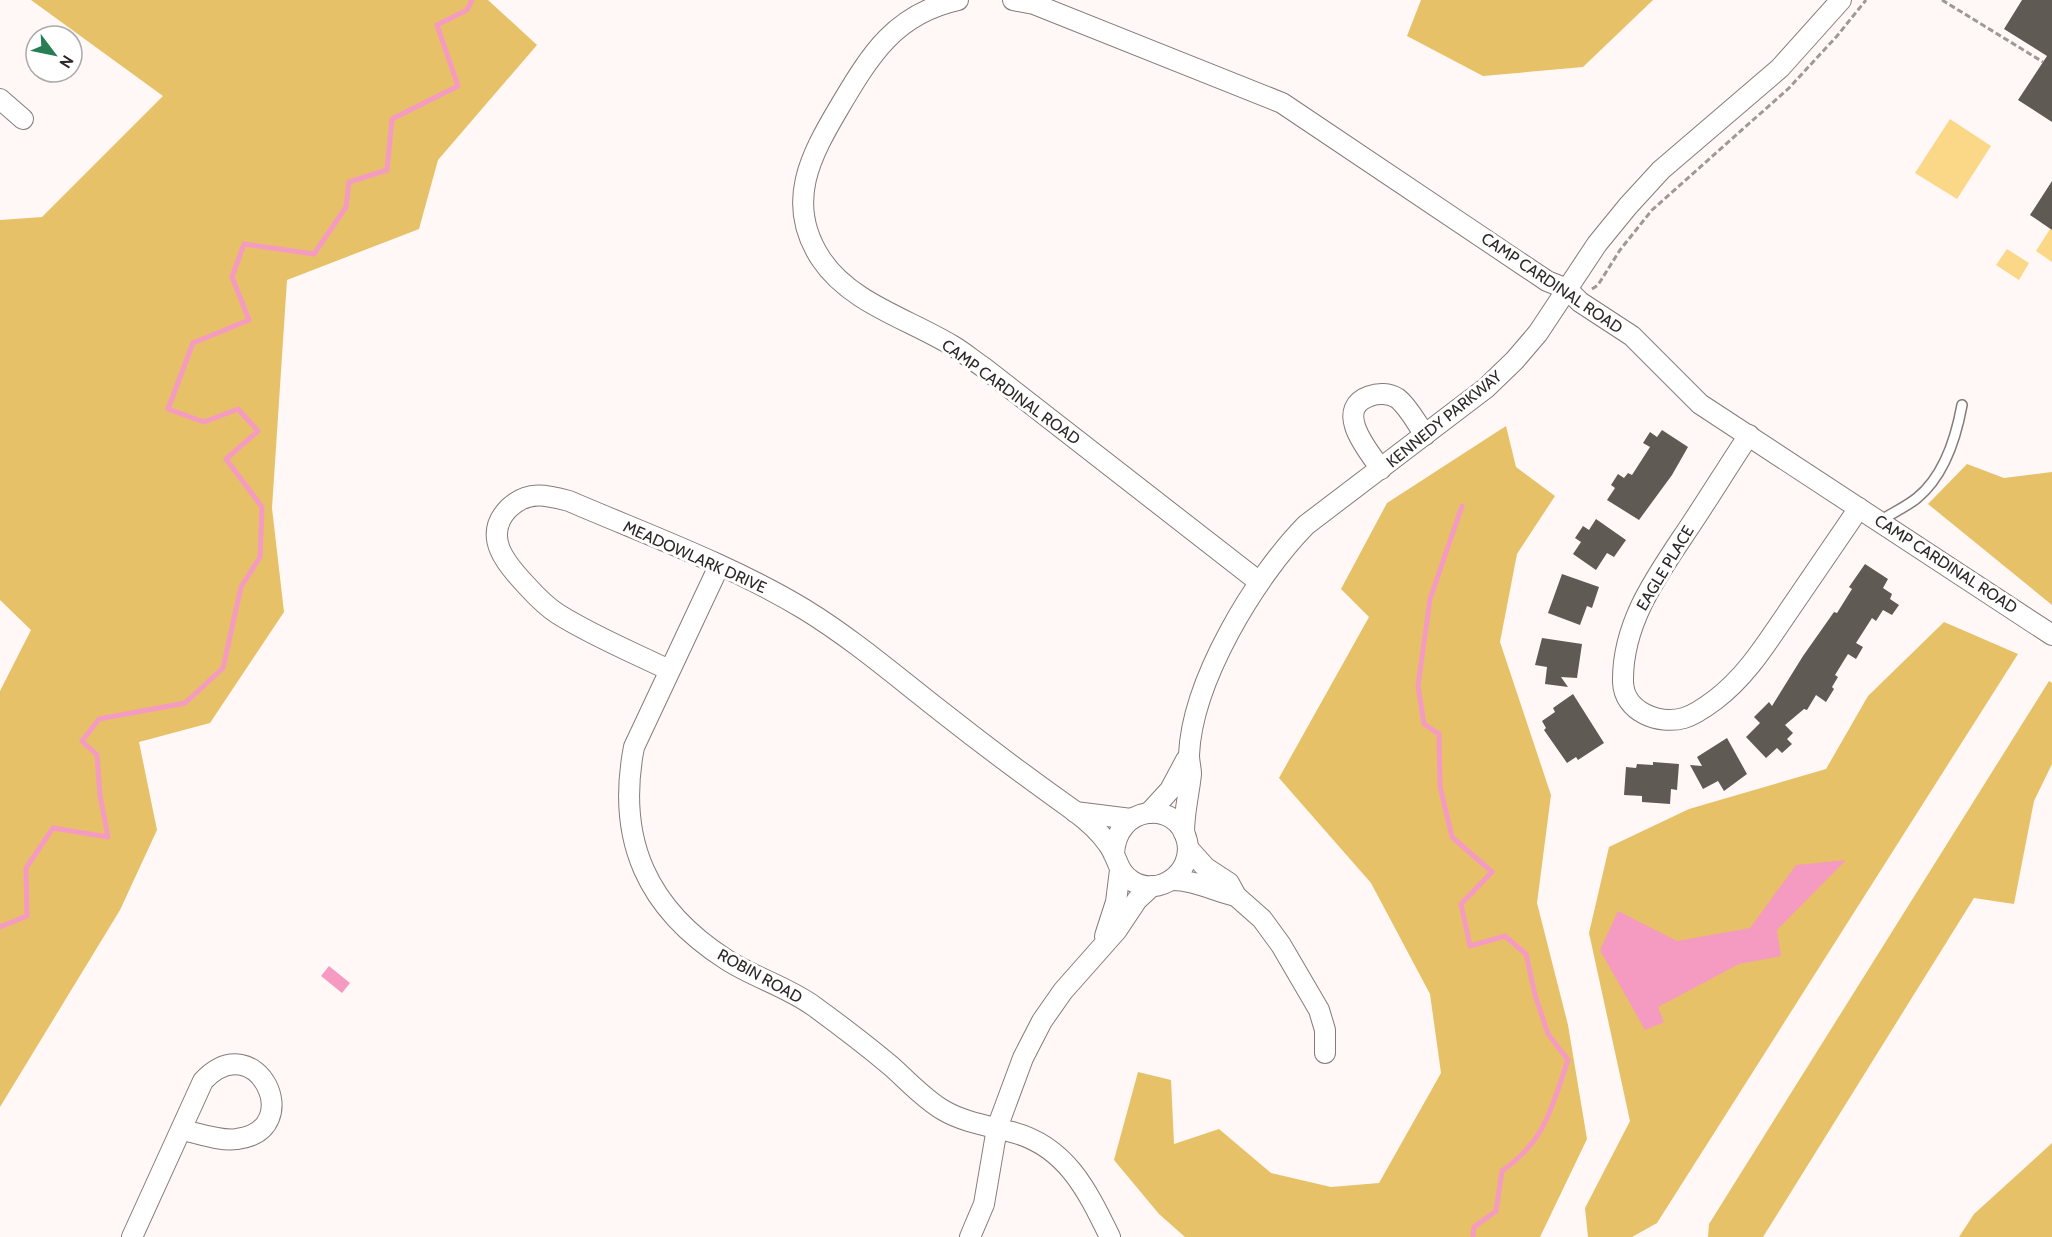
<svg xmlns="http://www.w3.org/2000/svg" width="2052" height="1237" viewBox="0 0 2052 1237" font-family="Cabin,sans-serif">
<rect width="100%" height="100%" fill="#fff8f6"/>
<g fill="#fad888">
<path d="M1950 119 1991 146 1957 199 1915 173Z"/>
<path d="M2050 229 2052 230V262L2036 251Z"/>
<path d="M2007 249 2029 263 2019 280 1996 265Z"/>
</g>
<g fill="#e6c167">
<path d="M31 0H488L537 45 438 160 419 229 287 280 272 508 284 612 210 723 139 742 157 830 120 910 0 1107V691L31 630 0 600V220L42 217 163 96Z"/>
<path d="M1421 0H1653L1583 67 1483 76 1407 36Z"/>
<path d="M1506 426 1516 467 1555 496 1517 554 1500 642 1551 795 1537 903 1568 1025 1587 1139 1540 1237H1185L1159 1214 1114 1160 1138 1072 1171 1080 1174 1144 1219 1129 1271 1173 1331 1187 1379 1183 1441 1073 1430 994 1371 883 1279 778 1369 617 1341 589 1387 503Z"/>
<path d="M1967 464 2004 478 2052 472V605L1928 504Z"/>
<path d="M1944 622 2018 654 1657 1223 1632 1237H1588L1585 1208 1630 1121 1589 933 1609 847 1689 809 1826 769 1868 696Z"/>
<path d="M2049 681 2052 683V764L2034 801 2014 904 1974 898 1763 1237H1708L1709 1224Z"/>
<path d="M2052 1143V1237H1959L1974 1214Z"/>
</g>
<g fill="#f59bc1">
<path d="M1846 860 1777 930 1781 956 1739 964 1658 1007 1664 1022 1645 1030 1600 950 1618 911 1677 941 1750 928 1796 865Z"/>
<path d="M329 966 350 983 342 993 321 976Z"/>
</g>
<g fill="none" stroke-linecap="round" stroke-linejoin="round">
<g stroke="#f59bc1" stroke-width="5">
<path d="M1462 506 1430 599 1418 686 1424 724 1439 734 1440 786 1452 837 1492 872 1461 904 1470 946 1505 936 1526 954 1535 995 1548 1034 1568 1060C1551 1109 1546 1140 1502 1171L1496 1211 1474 1227 1473 1237"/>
<path d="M0 927 27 916 26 868 53 828 108 837 100 795 97 755 82 741 99 719 185 703 223 668 241 587 260 557 262 507 226 459 258 431 238 409 204 422 168 409 193 343 249 320 232 277 244 244 314 254 346 207 349 182 387 170 392 119 458 86 437 25 467 10 472 0"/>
</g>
</g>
<g fill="#605a54">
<path d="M2022 0H2052V122L2018 100 2047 56 2004 29Z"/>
<path d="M2052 181V230L2030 215Z"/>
<path d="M1662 430 1688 447 1672 475 1639 520 1607 500 1615 488 1611 485 1618 474 1624 478 1628 473 1632 475 1650 447 1643 443 1650 432 1657 437Z"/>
<path d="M1596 519 1626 540 1614 557 1607 553 1596 570 1573 554 1581 542 1575 538 1583 526 1589 530Z"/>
<path d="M1865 564 1888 579 1883 588 1892 594 1890 599 1899 605 1892 615 1883 610 1876 621 1872 618 1856 643 1863 647 1856 659 1848 654 1835 675 1838 677 1832 687 1834 689 1826 702 1816 695 1807 710 1804 709 1785 725 1793 733 1787 739 1792 744 1782 753 1777 748 1766 758 1746 737 1760 723 1754 717 1769 702 1772 706 1803 656 1834 612 1837 613 1852 589 1849 587Z"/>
<path d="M1562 574 1599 587 1592 608 1587 606 1580 625 1548 613Z"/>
<path d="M1542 638 1582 644 1577 678 1561 677 1568 687 1545 684 1547 667 1535 665Z"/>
<path d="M1573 694 1604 743 1578 760 1576 757 1567 763 1544 730 1546 728 1542 721 1555 712 1553 708Z"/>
<path d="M1727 738 1747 774 1724 791 1718 781 1703 789 1690 765 1702 766 1697 757Z"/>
<path d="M1653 762 1679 764 1677 790 1671 789 1670 804 1642 802V796L1624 795 1626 767 1636 768 1637 764 1653 765Z"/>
</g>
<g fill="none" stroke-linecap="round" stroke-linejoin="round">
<defs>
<path id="service" d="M1880 521C1892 513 1906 507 1917 498 1944 476 1956 438 1962 405"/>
<g id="minor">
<path d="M958 0C895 14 871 54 840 106 811 155 784 203 821 259 850 303 909 319 953 346 963 352 973 360 983 367L1258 581"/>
<path d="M1013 0 1034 4 1282 103 1547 281 1567 289 1580 302 1632 336 1700 404 2052 635"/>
<path d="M0 99 23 119"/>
<path d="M1749 435C1729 465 1710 496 1690 526 1658 574 1622 622 1623 682 1624 712 1659 725 1684 718 1694 715 1707 706 1715 700 1747 676 1768 641 1790 609 1813 575 1836 542 1859 508"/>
<path d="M1381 469C1369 452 1332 409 1370 396 1378 393 1389 393 1397 398 1408 406 1417 424 1425 435"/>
<path d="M719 566 634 747C616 840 647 909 727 960 755 978 788 987 815 1007 841 1026 866 1045 891 1066 908 1081 923 1098 943 1110 963 1122 989 1126 1012 1132 1066 1146 1087 1190 1110 1237"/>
<path d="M669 670C632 652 593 636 558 614 547 607 536 596 527 586 507 565 481 536 509 508 528 490 547 495 569 501 648 535 731 565 804 609 853 639 897 677 942 712 985 746 1028 778 1073 810 1085 819 1100 832 1108 844 1118 857 1117 872 1132 881 1159 898 1194 872 1187 841 1177 798 1115 805 1114 855"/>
<path d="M1075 812 1131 819"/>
<path d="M1149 813 1170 790 1186 760"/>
<path d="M1184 833C1184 812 1189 794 1191 774 1191 768 1189 762 1189 755 1192 681 1255 577 1306 525L1486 388 1515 360 1538 333 1597 244 1628 206 1661 170 1780 68 1841 0"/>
<path d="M1188 848 1206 868 1229 883 1236 896 1262 919 1281 945 1319 1010 1325 1030V1053"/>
<path d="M1171 880C1196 880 1213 891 1236 896"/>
<path d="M1105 936 1116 902 1120 870"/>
<path d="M132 1237 203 1081C256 1024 308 1130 237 1139 221 1142 198 1133 182 1130"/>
<path d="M970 1237 984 1204 997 1128 1023 1058 1042 1021 1063 991 1117 930 1137 900 1152 886"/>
</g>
</defs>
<use href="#service" stroke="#857c79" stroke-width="12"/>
<use href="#minor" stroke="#857c79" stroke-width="22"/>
<g stroke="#9e9997" stroke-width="3" stroke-dasharray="6 3" stroke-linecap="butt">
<path d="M1942 0 2043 62"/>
<path d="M1592 289 1598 285 1620 250 1652 210 1789 88 1837 36 1866 0"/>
</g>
<use href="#service" stroke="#fff" stroke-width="9"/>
<use href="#minor" stroke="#fff" stroke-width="20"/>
</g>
<g text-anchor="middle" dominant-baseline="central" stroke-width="6" stroke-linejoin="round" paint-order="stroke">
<g font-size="16" fill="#2d2928" stroke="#fff">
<text transform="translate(1552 283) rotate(34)">CAMP CARDINAL ROAD</text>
<text transform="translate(1011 392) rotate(36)">CAMP CARDINAL ROAD</text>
<text transform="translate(1444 419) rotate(-39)">KENNEDY PARKWAY</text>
<text transform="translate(695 557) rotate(24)">MEADOWLARK DRIVE</text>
<text transform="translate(1946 564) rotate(33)">CAMP CARDINAL ROAD</text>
<text transform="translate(1665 568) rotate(-59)">EAGLE PLACE</text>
<text transform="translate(760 976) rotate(29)">ROBIN ROAD</text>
</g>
</g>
<g transform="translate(54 54) rotate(122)"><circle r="28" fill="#ffffff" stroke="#aba9a9" stroke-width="1.5"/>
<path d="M0-4.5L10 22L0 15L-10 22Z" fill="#267e52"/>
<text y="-9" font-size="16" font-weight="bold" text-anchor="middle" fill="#2d2928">N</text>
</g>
</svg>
